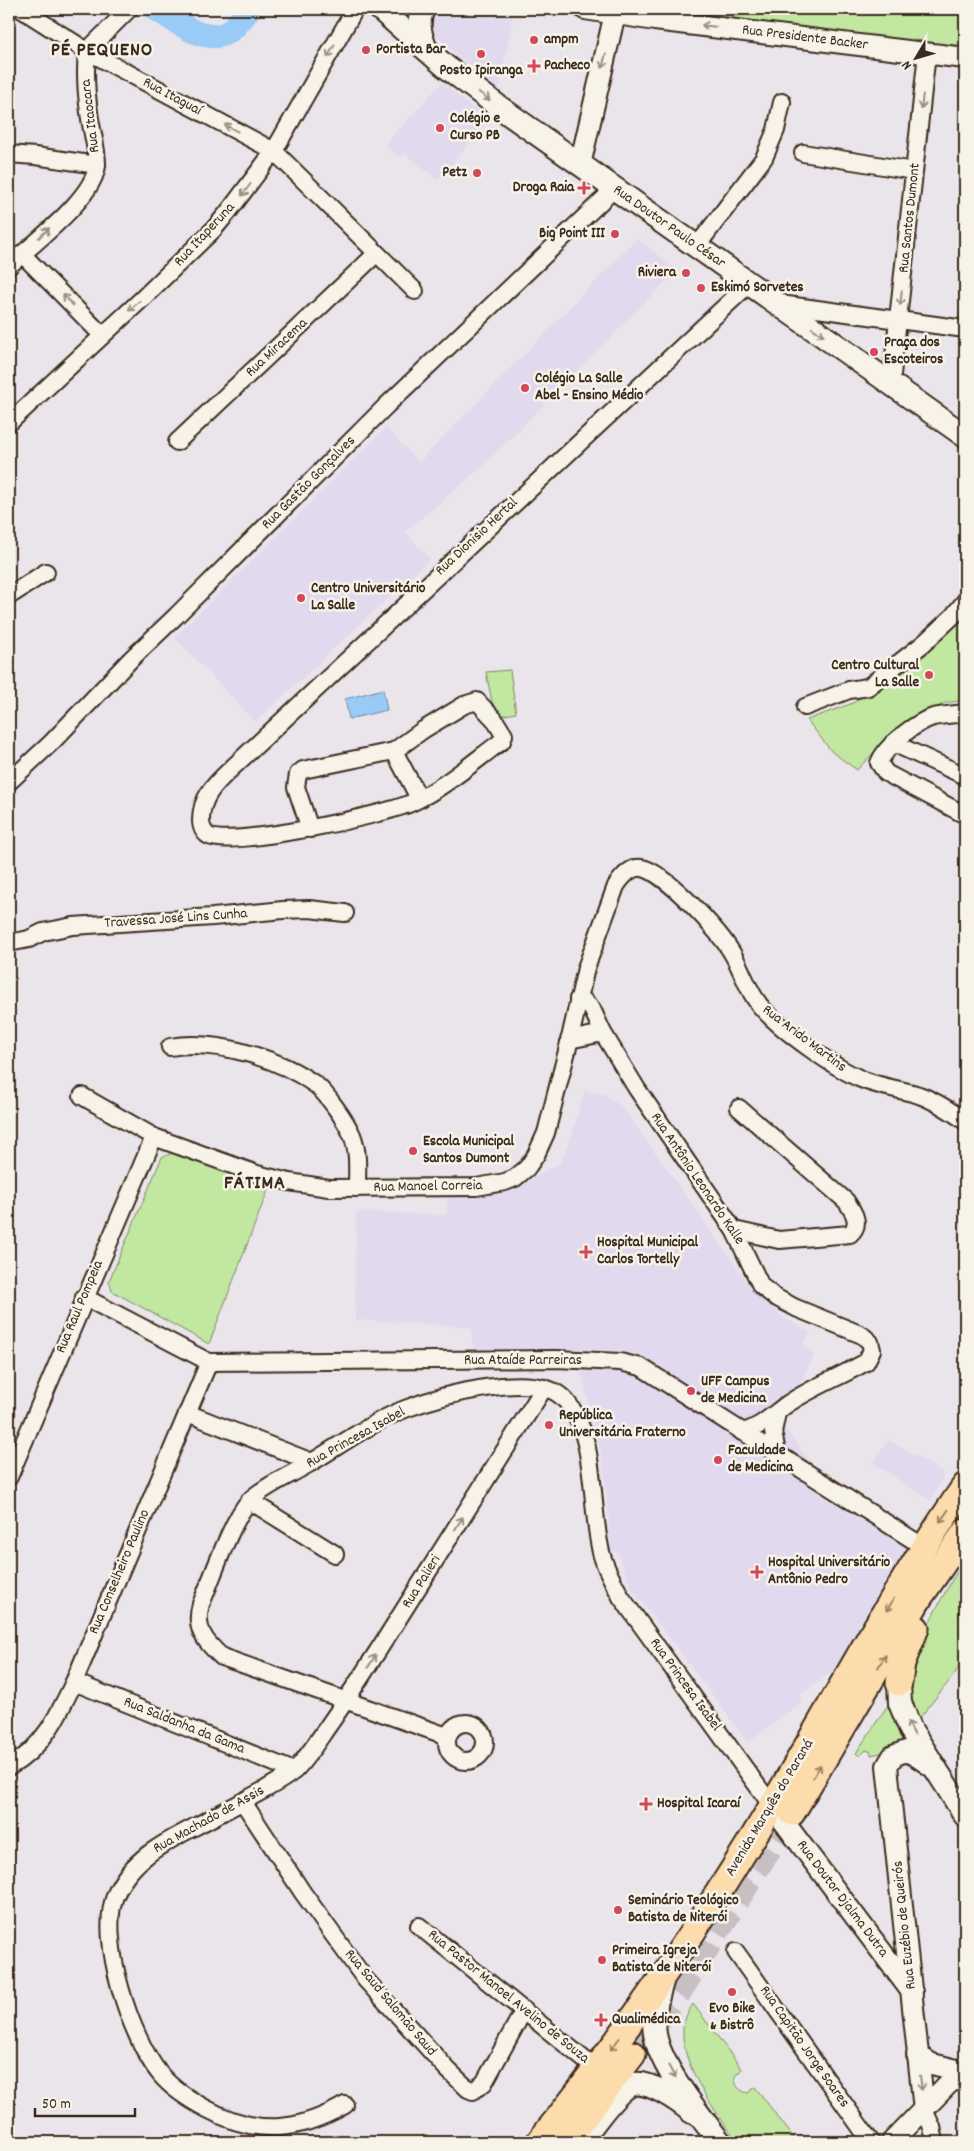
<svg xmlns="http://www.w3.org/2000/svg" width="974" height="2151" viewBox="0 0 974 2151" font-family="Dekko,sans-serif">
<rect width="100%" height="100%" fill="#eae4eb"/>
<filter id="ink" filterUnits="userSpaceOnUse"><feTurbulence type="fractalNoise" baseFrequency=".02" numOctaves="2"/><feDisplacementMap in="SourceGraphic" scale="10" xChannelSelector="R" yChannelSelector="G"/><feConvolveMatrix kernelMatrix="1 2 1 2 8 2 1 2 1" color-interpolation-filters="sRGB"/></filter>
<g filter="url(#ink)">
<g fill="#e1d9ed">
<path d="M433 9H514L499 90 469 67 432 32 428 25Z"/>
<path d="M442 83 488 121 438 180 404 153 400 157 384 145Z"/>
<path d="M637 239 677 270 484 465 405 532 430 559 255 722 175 637 386 428 419 462Z"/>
<path d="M585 1090 606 1095 623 1108 753 1290 782 1317 810 1332 803 1344 814 1355 781 1423 850 1515 924 1547 829 1674 798 1696 802 1702 748 1742 631 1587 617 1552 608 1551 609 1517 603 1462 578 1360 543 1350 477 1351 472 1344V1329L463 1326 355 1320 356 1212 447 1215V1193L508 1192 560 1163 570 1141Z"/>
<path d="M888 1440 944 1473 931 1501 873 1463Z"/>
</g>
<g fill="#c1e7a1" stroke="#7e8860">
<path d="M688 9H965V49L689 12Z"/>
<path d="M965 615V700L945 703 896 729 857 770 832 752 807 720 853 703 928 650Z"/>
<path d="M510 670 516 713 495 717 486 672Z"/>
<path d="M187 1148 271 1182 209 1344 112 1291 109 1281 162 1157Z"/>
<path d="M965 1559V1657L954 1675 918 1720C915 1713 911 1706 910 1699 902 1662 946 1590 965 1559Z"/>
<path d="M890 1702 913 1746 871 1755V1752L866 1750 860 1756 856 1753Z"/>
<path d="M693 2004 742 2069 735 2076C734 2085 739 2091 748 2093L755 2087 797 2142H738C717 2114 680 2065 683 2029 684 2020 688 2011 693 2004Z"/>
</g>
<path fill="#9acaf6" stroke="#748aa0" d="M383 689 387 710 349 719 345 699Z"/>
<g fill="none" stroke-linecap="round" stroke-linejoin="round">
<path stroke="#9acaf6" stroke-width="24" d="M156 9C175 21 206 46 228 32 236 27 242 18 248 11"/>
<path stroke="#c7bfc2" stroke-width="25" stroke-dasharray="25 12" stroke-linecap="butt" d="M633 2054 676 1997 792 1813"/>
<defs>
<g id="minor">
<path d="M21 9 87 51 274 151 415 291"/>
<path d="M87 51 129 9"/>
<path d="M803 153 914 171"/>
<path d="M9 154 35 156 97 165"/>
<path d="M697 246 764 158 776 130 782 102"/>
<path d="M22 254 102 335"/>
<path d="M9 266C32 244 96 197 97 164 97 147 91 129 89 112 86 91 85 72 87 51"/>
<path d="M780 304 965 329"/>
<path d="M891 384 927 53"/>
<path d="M9 423 143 298 214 229 229 211 274 151 355 9"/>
<path d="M177 442 376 254"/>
<path d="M9 596 46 572"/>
<path d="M805 707 849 690 868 687 923 644 953 616 965 601"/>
<path d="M965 713C955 714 943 715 933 717 915 723 886 745 879 763L886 773 965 815"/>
<path d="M893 743 965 776"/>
<path d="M394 751 419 798"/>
<path d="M9 782 52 742 131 659 176 616 387 405 614 189"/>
<path d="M310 829 296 787 298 774 303 770 394 751 423 730 464 705 477 701 494 719 504 735 502 741C473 762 444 788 411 803 384 815 232 848 209 836 204 833 201 827 201 820 201 796 217 782 233 767L749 284"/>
<path d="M9 943 29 939 43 932 73 926 213 917 283 910 309 909 345 913"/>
<path d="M578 999 584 1001 592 1009 603 1033 637 1089 734 1230 761 1286 775 1297 796 1308 862 1335 870 1342 872 1350 866 1362C840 1377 810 1388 786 1405 771 1416 760 1428 742 1432"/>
<path d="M569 1040 603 1033"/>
<path d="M170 1047C215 1039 279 1058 316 1085 327 1094 346 1121 352 1135 359 1152 357 1170 357 1188"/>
<path d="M82 1096 154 1137 257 1174 289 1182 329 1188 476 1187 505 1182 515 1178 527 1168 536 1155 546 1133 568 1047 586 968 616 886C622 877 631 866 642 868 665 872 720 932 732 953 743 971 748 993 763 1009 784 1032 833 1067 861 1079 880 1087 900 1089 919 1095 936 1101 951 1111 965 1121"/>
<path d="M734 1230 779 1240 850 1234C862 1224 853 1211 846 1201L739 1108"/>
<path d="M84 1297 209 1362 556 1359 620 1362 641 1367 924 1547"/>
<path d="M187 1413 312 1462"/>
<path d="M777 1452 773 1432 777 1413"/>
<path d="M9 1477 154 1137"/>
<path d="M250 1501 335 1554"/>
<path d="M74 1682 294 1771"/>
<circle cx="466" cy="1742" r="19"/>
<path d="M447 1736 222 1657C204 1641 194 1628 201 1604 213 1576 231 1522 249 1501 263 1487 290 1475 307 1465 339 1446 370 1423 405 1409 439 1396 533 1370 562 1397 599 1431 589 1511 602 1556 606 1570 614 1583 621 1597L772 1806"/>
<path d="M9 1767C43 1748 58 1716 74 1682L209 1362"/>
<path d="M243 1802 303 1893 365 1979 448 2070 468 2089 473 2091 484 2083 524 2010"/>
<path d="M419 1926 596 2069"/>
<path d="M736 1952 871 2142"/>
<path d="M345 2105C297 2132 257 2136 207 2109 190 2100 172 2089 160 2074 131 2039 98 1939 115 1896 131 1857 169 1840 204 1822 225 1811 245 1800 266 1789 277 1782 288 1777 297 1768 308 1756 317 1742 326 1729 348 1698 368 1666 388 1635 440 1553 492 1471 544 1388"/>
<path d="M924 2110 932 2127 935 2142"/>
</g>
<g id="tertiary">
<path d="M585 9 655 20 965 58"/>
<path d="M580 165 616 9"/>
<path d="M772 1806 912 1992"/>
<path d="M917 2055 932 2064 965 2072"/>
<path d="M924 2110 887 1766 893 1756 906 1751 915 1755 934 1768"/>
<path d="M892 2142 949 2083 965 2075"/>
</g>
<g id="secondary">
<path d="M380 9 445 66 499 107 965 436"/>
<path d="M423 9C417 22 420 34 425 47"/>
<path d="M899 1683 900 1703 911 1730 965 1815"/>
<path d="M662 1982C657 1999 652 2016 655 2034 660 2066 700 2116 720 2142"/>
<path d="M586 2133C597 2120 616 2091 631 2085 647 2078 680 2102 692 2112"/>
</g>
<g id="primary">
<path d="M899 1683 902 1663 916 1628"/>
<path d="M792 1813 920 1597 965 1532"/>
<path d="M539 2142C625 2036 702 1923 772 1806 836 1699 894 1588 965 1486"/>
<path d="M565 2142 633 2054"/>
</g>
</defs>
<use href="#minor" stroke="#3b2a1e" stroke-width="20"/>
<use href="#tertiary" stroke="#3b2a1e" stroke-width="24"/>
<use href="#secondary" stroke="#3b2a1e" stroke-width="26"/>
<use href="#primary" stroke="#3b2a1e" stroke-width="29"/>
<use href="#minor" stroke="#f7f3e8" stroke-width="16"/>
<use href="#tertiary" stroke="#f7f3e8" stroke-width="20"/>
<use href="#secondary" stroke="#f7f3e8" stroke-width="22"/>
<use href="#primary" stroke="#fcdcac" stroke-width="25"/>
</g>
<defs><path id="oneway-shaft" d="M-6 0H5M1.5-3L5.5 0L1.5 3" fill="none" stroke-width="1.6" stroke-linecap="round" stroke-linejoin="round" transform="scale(1.25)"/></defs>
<g stroke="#998e83">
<use href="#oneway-shaft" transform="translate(709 26) rotate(-173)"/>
<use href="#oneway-shaft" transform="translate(331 51) rotate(120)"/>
<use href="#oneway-shaft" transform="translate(604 61) rotate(103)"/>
<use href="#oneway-shaft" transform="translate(484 96) rotate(37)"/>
<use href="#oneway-shaft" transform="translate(922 102) rotate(96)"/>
<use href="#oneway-shaft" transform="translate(231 128) rotate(-152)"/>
<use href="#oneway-shaft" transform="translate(246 190) rotate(127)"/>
<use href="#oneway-shaft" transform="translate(44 233) rotate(-43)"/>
<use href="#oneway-shaft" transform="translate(901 298) rotate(96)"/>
<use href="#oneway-shaft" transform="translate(68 300) rotate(-134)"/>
<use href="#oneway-shaft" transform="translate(134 306) rotate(138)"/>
<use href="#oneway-shaft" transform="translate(818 332) rotate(35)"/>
<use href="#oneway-shaft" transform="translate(459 1523) rotate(-58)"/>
<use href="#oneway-shaft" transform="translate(372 1661) rotate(-58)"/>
<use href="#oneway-shaft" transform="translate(911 1728) rotate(-117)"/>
<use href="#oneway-shaft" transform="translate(672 2072) rotate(61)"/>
<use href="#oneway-shaft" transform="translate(921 2083) rotate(83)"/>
</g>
<g stroke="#9c8365">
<use href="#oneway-shaft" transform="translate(944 1516) rotate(125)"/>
<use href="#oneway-shaft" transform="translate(890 1605) rotate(120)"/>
<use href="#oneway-shaft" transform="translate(882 1661) rotate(-59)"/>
<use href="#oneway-shaft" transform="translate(817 1771) rotate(-60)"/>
<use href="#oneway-shaft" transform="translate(615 2044) rotate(127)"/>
</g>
</g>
<g fill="#d1495b" stroke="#f7f3e8" stroke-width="2">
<circle cx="534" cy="40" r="5"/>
<circle cx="366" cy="50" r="5"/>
<circle cx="481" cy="54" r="5"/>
<path d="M531.5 58.5h5v5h5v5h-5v5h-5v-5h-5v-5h5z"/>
<circle cx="440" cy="128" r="5"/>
<circle cx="477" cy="173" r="5"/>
<path d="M581.5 180.5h5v5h5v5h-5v5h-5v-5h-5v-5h5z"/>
<circle cx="615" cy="234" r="5"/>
<circle cx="686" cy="273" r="5"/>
<circle cx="701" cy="288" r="5"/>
<circle cx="874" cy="352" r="5"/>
<circle cx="525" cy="388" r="5"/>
<circle cx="301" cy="598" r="5"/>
<circle cx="929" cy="675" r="5"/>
<circle cx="413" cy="1151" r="5"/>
<path d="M583.5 1244.5h5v5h5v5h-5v5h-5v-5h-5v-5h5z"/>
<circle cx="691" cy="1391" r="5"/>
<circle cx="549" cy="1425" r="5"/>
<circle cx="718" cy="1460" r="5"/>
<path d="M754.5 1564.5h5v5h5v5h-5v5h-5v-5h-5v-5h5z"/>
<path d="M643.5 1796.5h5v5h5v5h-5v5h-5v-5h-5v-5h5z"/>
<circle cx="618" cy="1910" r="5"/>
<circle cx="602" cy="1960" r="5"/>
<circle cx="732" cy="1992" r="5"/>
<path d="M598.5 2012.5h5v5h5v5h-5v5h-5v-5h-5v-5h5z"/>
</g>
<g text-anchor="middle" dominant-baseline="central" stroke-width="5" stroke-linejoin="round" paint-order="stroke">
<g font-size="15" fill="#3b2a1e" stroke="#f7f3e8">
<text transform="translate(805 38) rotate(7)">Rua Presidente Backer</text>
<text transform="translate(172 97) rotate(28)">Rua Itaguaí</text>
<text transform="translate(91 116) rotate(-97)">Rua Itaocara</text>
<text transform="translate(910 218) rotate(-84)">Rua Santos Dumont</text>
<text transform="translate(669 227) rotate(35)">Rua Doutor Paulo César</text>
<text transform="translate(205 235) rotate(-47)">Rua Itaperuna</text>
<text transform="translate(277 348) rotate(-43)">Rua Miracema</text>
<text transform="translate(309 483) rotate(-45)">Rua Gastão Gonçalves</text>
<text transform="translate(477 537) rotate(-43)">Rua Dionisio Hertal</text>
<text transform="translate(176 919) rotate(-4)">Travessa José Lins Cunha</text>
<text transform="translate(804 1039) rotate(37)">Rua Arido Martins</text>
<text transform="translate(697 1179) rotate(56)">Rua Antônio Leonardo Kalle</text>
<text transform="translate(428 1187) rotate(-1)">Rua Manoel Correia</text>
<text transform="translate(80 1307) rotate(-67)">Rua Raul Pompeia</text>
<text x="523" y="1361">Rua Ataíde Parreiras</text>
<text transform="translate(356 1438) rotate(-29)">Rua Princesa Isabel</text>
<text transform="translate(120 1572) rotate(-67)">Rua Conselheiro Paulino</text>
<text transform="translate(422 1582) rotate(-58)">Rua Palieri</text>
<text transform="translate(685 1685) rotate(54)">Rua Princesa Isabel</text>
<text transform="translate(184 1726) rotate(22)">Rua Saldanha da Gama</text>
<text transform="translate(770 1808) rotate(-59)">Avenida Marquês do Paraná</text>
<text transform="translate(209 1820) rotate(-29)">Rua Machado de Assis</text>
<text transform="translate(842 1899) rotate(53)">Rua Doutor Djalma Dutra</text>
<text transform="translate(905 1925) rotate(-96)">Rua Euzébio de Queirós</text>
<text transform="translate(508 1997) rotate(39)">Rua Pastor Manoel Avelino de Souza</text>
<text transform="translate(390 2003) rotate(50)">Rua Saud Salomão Saud</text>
<text transform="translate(804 2047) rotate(55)">Rua Capitão Jorge Soares</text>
</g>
<g font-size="15" font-weight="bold" fill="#3b2a1e" stroke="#f7f3e8" text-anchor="start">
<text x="544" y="40">ampm</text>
<text x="376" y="50">Portista Bar</text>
<text x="544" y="66">Pacheco</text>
<text x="481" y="71" text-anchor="middle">Posto Ipiranga</text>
<text x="450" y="119">Colégio e<tspan x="450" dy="17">Curso PB</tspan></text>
<text x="467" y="173" text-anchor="end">Petz</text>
<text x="574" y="188" text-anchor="end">Droga Raia</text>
<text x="605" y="234" text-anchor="end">Big Point III</text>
<text x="676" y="273" text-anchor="end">Riviera</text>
<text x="711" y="288">Eskimó Sorvetes</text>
<text x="884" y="343">Praça dos<tspan x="884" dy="17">Escoteiros</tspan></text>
<text x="535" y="379">Colégio La Salle<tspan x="535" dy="17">Abel - Ensino Médio</tspan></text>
<text x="311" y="589">Centro Universitário<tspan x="311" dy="17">La Salle</tspan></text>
<text x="919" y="666" text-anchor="end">Centro Cultural<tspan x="919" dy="17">La Salle</tspan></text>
<text x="423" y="1142">Escola Municipal<tspan x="423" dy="17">Santos Dumont</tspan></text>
<text x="597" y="1243">Hospital Municipal<tspan x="597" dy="17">Carlos Tortelly</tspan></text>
<text x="701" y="1382">UFF Campus<tspan x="701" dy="17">de Medicina</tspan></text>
<text x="559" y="1416">República<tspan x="559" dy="17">Universitária Fraterno</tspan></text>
<text x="728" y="1451">Faculdade<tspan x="728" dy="17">de Medicina</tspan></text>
<text x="768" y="1563">Hospital Universitário<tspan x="768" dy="17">Antônio Pedro</tspan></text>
<text x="657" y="1804">Hospital Icaraí</text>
<text x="628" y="1901">Seminário Teológico<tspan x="628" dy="17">Batista de Niterói</tspan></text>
<text x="612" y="1951">Primeira Igreja<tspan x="612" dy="17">Batista de Niterói</tspan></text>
<text x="732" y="2009" text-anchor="middle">Evo Bike<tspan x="732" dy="17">&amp; Bistrô</tspan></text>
<text x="612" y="2020">Qualimédica</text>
</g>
<g font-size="20" font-weight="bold" letter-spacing="1" fill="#3b2a1e" stroke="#f7f3e8">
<text x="102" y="51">PÉ PEQUENO</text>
<text x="255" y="1184">FÁTIMA</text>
</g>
</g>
<rect width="974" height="2151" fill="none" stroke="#f7f3e8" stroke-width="30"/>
<rect x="15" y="15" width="944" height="2121" fill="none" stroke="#3b2a1e" stroke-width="2" filter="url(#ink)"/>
<g transform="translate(916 58) rotate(232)" stroke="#f7f3e8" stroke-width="4" paint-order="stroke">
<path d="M0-4L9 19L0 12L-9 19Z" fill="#3b2a1e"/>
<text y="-8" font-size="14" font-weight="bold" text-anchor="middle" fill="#3b2a1e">N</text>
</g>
<path d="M35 2108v8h100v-8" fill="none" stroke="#3b2a1e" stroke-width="2.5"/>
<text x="42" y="2108" font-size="15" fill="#3b2a1e" stroke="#f7f3e8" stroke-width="4" paint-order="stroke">50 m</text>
</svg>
